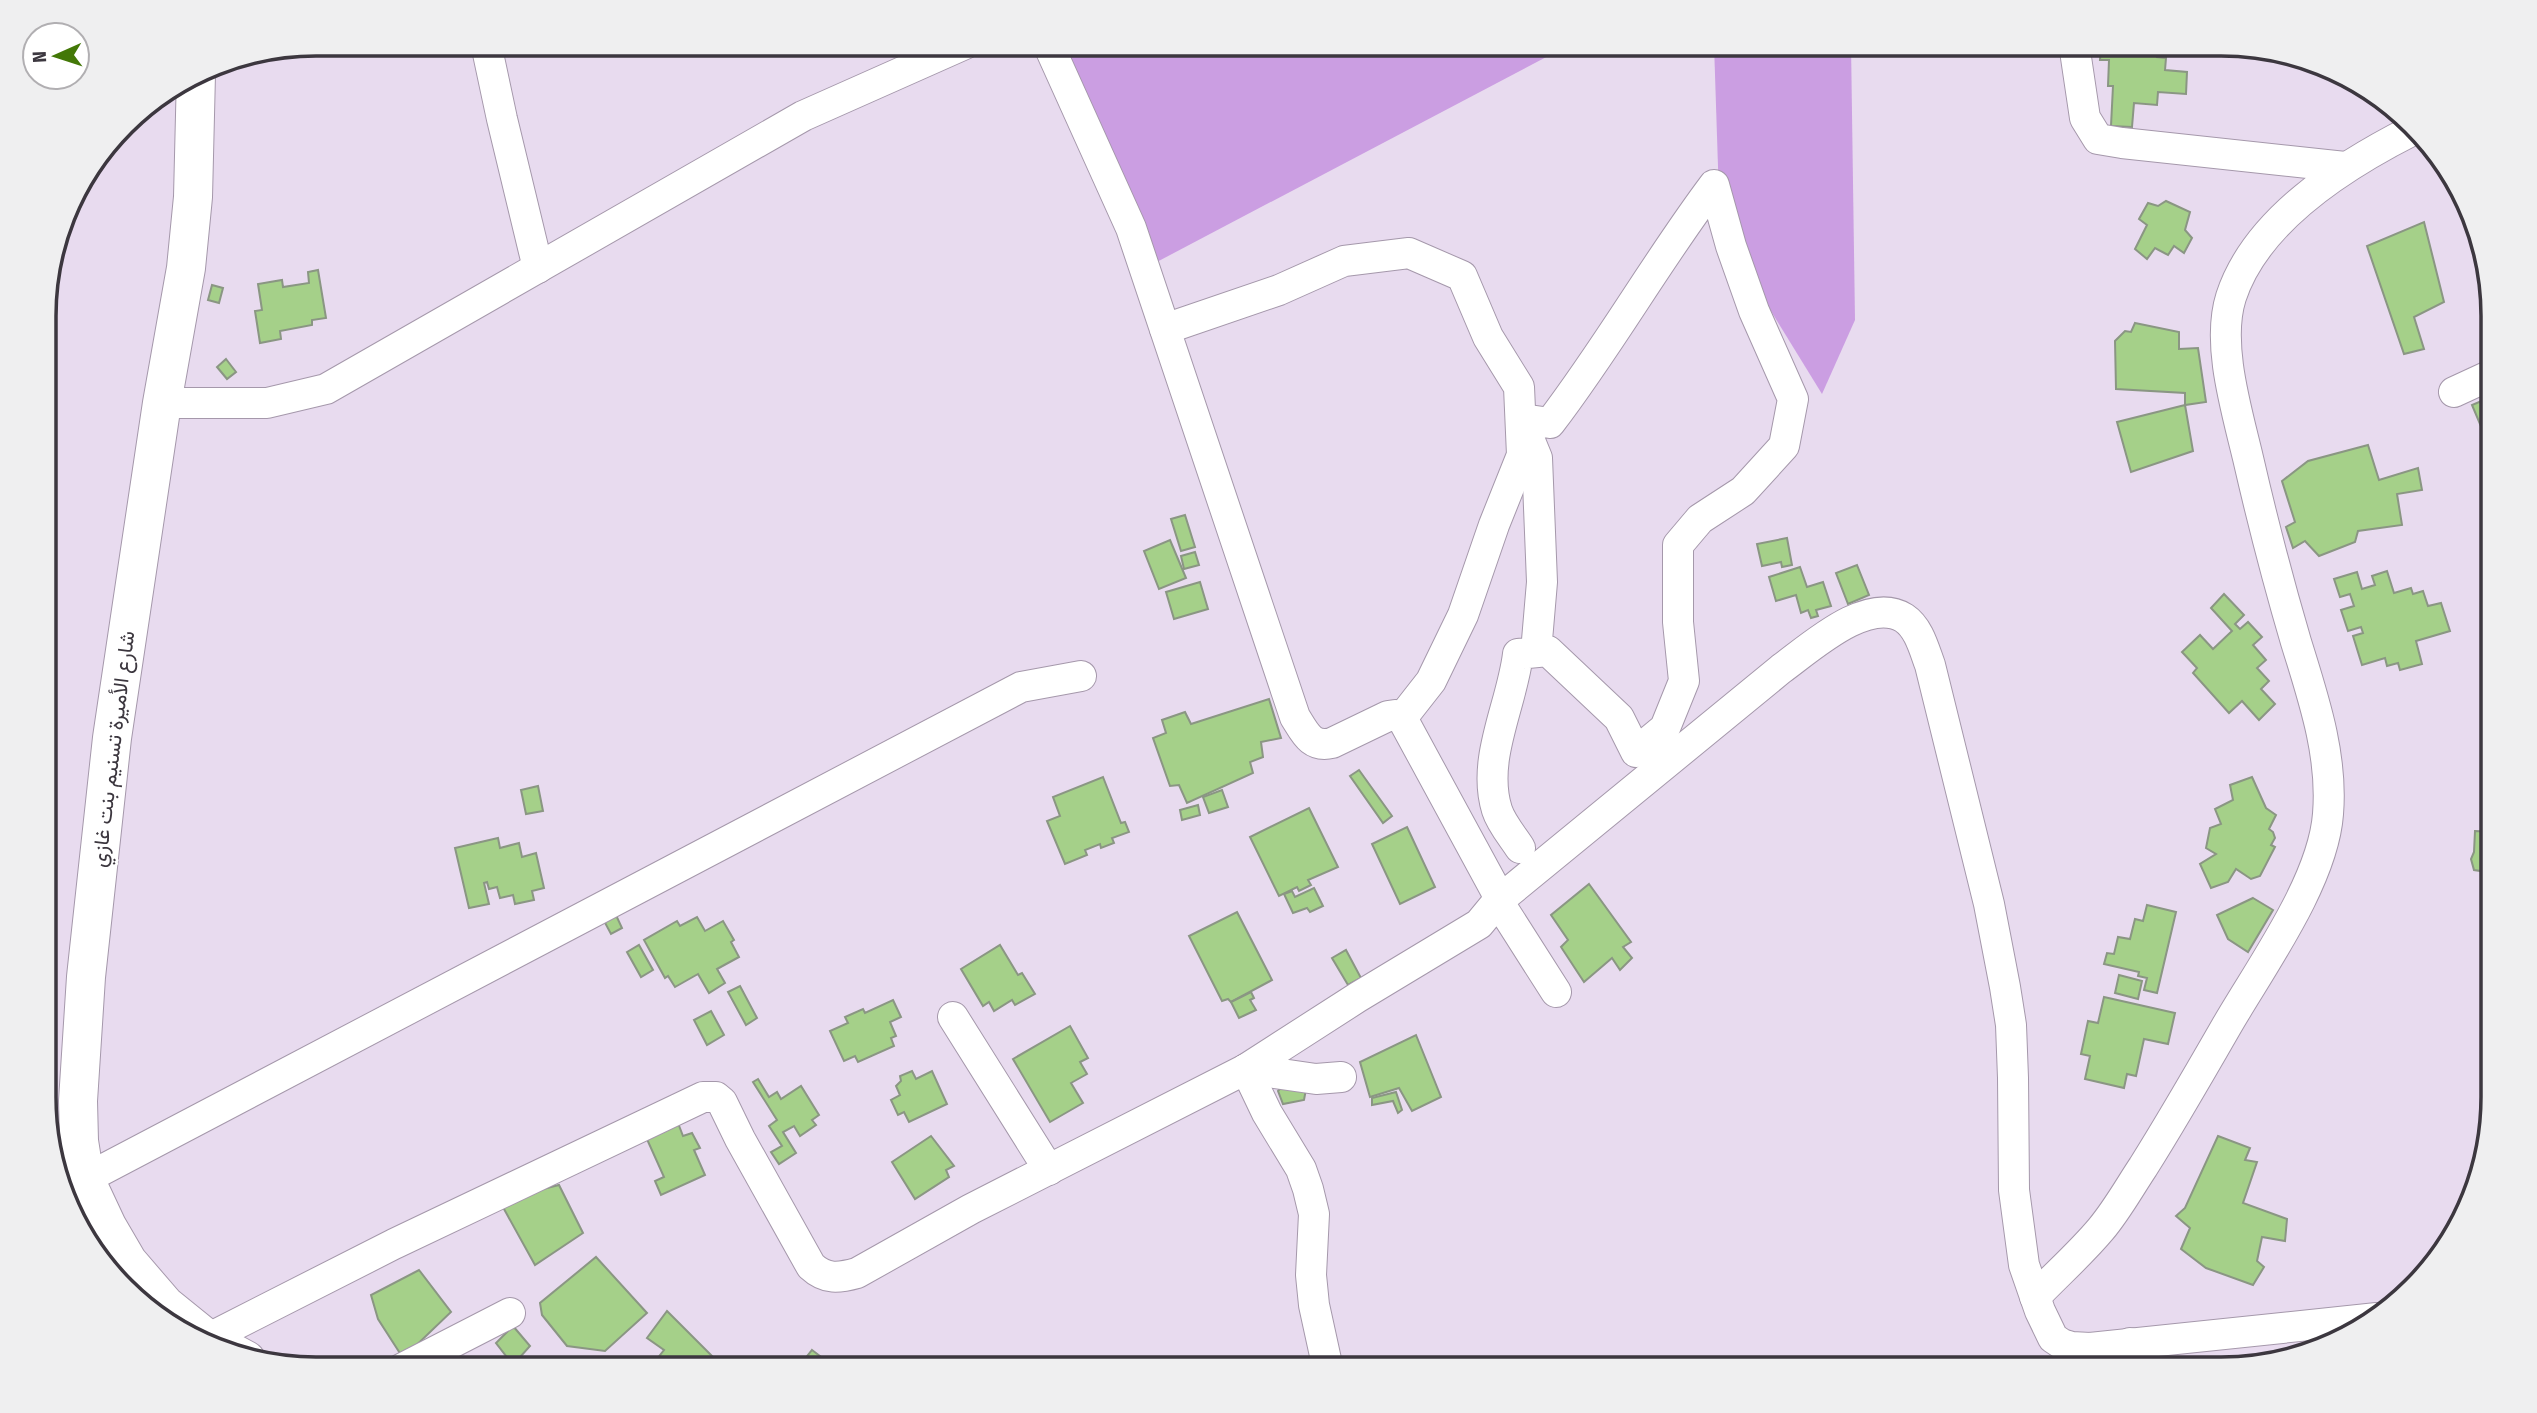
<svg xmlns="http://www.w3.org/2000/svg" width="2537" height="1413" viewBox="0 0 2537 1413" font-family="'Fira Sans Condensed',Vazirmatn,sans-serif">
<rect width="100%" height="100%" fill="#e8dbef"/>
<g fill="#cb9ee2">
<path d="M1055 44H1571L1134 274Z"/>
<path d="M1714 44H1851L1855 320 1822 394 1720 228Z"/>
</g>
<g fill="#a5d089" stroke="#8a9683" stroke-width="2">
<path d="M2101 44H2158L2157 57 2166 58 2165 70 2187 72 2186 94 2158 92 2157 105 2134 103 2132 127 2111 126 2113 86H2108L2109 60H2100Z"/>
<path d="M2166 201 2190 212 2185 230 2192 238 2184 253 2174 246 2168 255 2155 248 2147 259 2135 249 2147 225 2139 219 2148 203 2158 206Z"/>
<path d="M2424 222 2444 302 2414 317 2424 349 2404 354 2367 246Z"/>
<path d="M318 270 326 318 312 320V325L280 331 281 339 260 343 255 311 262 310 258 284 282 280 283 287 309 283 308 272Z"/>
<path d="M212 285 223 288 219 303 208 300Z"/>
<path d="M2135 323 2179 332V349L2198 348 2206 402 2185 405V393L2116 389 2115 341 2125 331 2131 332Z"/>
<path d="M226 359 236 372 227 379 217 367Z"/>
<path d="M2493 396V432L2485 436 2472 405Z"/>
<path d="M2185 405 2193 451 2131 472 2117 422Z"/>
<path d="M2368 445 2379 480 2418 468 2422 490 2397 494 2402 525 2358 531 2355 542 2319 556 2305 541 2293 548 2286 527 2295 522 2282 481 2308 461Z"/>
<path d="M1185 515 1195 547 1181 551 1171 519Z"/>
<path d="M1787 538 1792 565 1782 567 1781 562 1762 566 1757 544Z"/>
<path d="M1170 540 1186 578 1159 589 1144 551Z"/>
<path d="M1195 552 1199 565 1184 569 1181 556Z"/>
<path d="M1857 565 1869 595 1848 604 1836 573Z"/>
<path d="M1800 567 1807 587 1823 582 1831 606 1816 610 1818 616 1811 618 1808 610 1801 613 1796 595 1776 601 1769 577Z"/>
<path d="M2387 571 2394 593 2411 588 2413 594 2423 591 2428 606 2441 603 2450 631 2416 641 2422 664 2400 670 2398 663 2387 666 2385 658 2362 665 2353 636 2363 633 2361 627 2348 631 2341 610 2354 606 2350 594 2340 597 2334 579 2357 572 2362 589 2375 585 2372 576Z"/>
<path d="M1200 582 1208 609 1174 619 1166 592Z"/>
<path d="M2224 594 2244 615 2235 624 2240 629 2248 622 2262 637 2253 645 2266 660 2257 668 2269 681 2261 689 2275 704 2259 720 2242 701 2229 713 2193 673 2197 668 2182 652 2200 635 2213 649 2232 631 2211 608Z"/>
<path d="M1269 699 1281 738 1261 742 1263 757 1250 762 1253 773 1187 803 1179 785 1170 786 1153 738 1166 733 1162 720 1185 712 1191 724Z"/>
<path d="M1359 770 1392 816 1383 823 1350 776Z"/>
<path d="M1103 777 1121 823 1125 822 1129 832 1112 838 1114 843 1101 848 1100 844 1085 850 1087 855 1065 864 1047 821 1060 816 1053 797Z"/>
<path d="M2252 777 2266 808 2276 815 2269 829 2273 832 2275 838 2271 845 2275 847 2260 876 2251 879 2236 869 2228 882 2211 888 2200 864 2216 854 2206 848 2210 828 2221 824 2215 809 2233 800 2230 785Z"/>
<path d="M538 786 543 811 526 814 521 790Z"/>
<path d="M1222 790 1228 807 1209 813 1203 797Z"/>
<path d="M1198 805 1200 815 1182 820 1180 810Z"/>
<path d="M1309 808 1338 867 1308 880 1311 885 1299 891 1297 887 1279 896 1250 837Z"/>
<path d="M1407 827 1435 887 1400 904 1372 844Z"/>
<path d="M2475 831 2493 832V885L2489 886 2487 872 2474 870 2471 859 2474 852Z"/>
<path d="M498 838 500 848 519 843 522 857 536 853 544 888 532 891 534 900 515 904 513 895 500 898 497 887 489 889 487 882 484 883 489 904 469 908 455 848Z"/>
<path d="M1589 884 1631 942 1623 947 1632 958 1620 970 1612 958 1584 982 1561 947 1568 940 1551 915Z"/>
<path d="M1314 888 1323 906 1310 912 1307 908 1293 913 1284 894 1292 891 1295 897Z"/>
<path d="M2253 898 2273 910 2248 952 2228 939 2217 915Z"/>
<path d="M2147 905 2176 912 2157 993 2144 990 2147 978 2138 976 2139 972 2104 964 2107 953 2114 954 2118 937 2130 939 2135 919 2143 921Z"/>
<path d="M1237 912 1272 980 1231 1002 1228 999 1222 1001 1189 936Z"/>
<path d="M615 913 622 928 611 934 603 919Z"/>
<path d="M697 917 705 931 723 921 734 940 731 942 739 957 717 969 725 983 709 993 698 974 675 987 668 976 665 978 644 940 677 921 680 926Z"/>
<path d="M639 945 653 970 641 977 627 952Z"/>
<path d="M1000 945 1018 975 1022 973 1035 994 1015 1005 1012 1000 994 1011 989 1002 983 1006 961 969Z"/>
<path d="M1346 950 1361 978 1348 985 1332 958Z"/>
<path d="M2119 975 2142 981 2138 999 2115 993Z"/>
<path d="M740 986 757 1018 746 1025 728 992Z"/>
<path d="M1251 992 1254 998 1250 1000 1256 1010 1239 1018 1231 1002Z"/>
<path d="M2104 997 2175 1013 2168 1044 2144 1039 2136 1076 2127 1074 2124 1088 2085 1079 2090 1056 2081 1054 2088 1021 2098 1023Z"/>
<path d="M893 1000 901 1017 890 1022 896 1036 891 1038 894 1046 858 1062 855 1056 844 1061 830 1031 848 1023 845 1017 863 1009 865 1013Z"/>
<path d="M711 1011 724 1035 707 1045 694 1020Z"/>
<path d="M1070 1026 1088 1058 1080 1062 1087 1074 1071 1083 1083 1103 1050 1122 1013 1059Z"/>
<path d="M1416 1035 1441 1097 1412 1111 1399 1088 1370 1097 1360 1062Z"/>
<path d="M912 1071 916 1079 932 1071 947 1104 909 1122 904 1112 898 1115 891 1100 900 1095 896 1086 901 1081 900 1076Z"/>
<path d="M758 1079 769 1097 777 1092 781 1099 801 1086 819 1115 812 1120 816 1125 800 1136 794 1126 783 1132 796 1153 779 1164 771 1152 782 1146 769 1126 777 1120 753 1082Z"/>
<path d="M1284 1084 1306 1089 1304 1100 1283 1104 1278 1091Z"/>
<path d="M1396 1092 1402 1110 1398 1113 1393 1101 1372 1105V1098Z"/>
<path d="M678 1123 683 1136 692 1133 700 1148 694 1150 705 1175 661 1195 655 1181 664 1177 646 1137Z"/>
<path d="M931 1136 954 1166 946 1170 949 1177 915 1199 892 1162Z"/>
<path d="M2218 1136 2250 1148 2245 1160 2257 1162 2243 1203 2287 1219 2285 1241 2262 1237 2257 1261 2264 1267 2253 1285 2206 1268 2181 1249 2190 1228 2176 1216 2185 1208Z"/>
<path d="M559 1185 583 1233 535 1265 499 1200Z"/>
<path d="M596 1257 647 1313 605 1351 567 1346 542 1315 540 1303Z"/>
<path d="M419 1270 451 1312 403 1358 378 1319 371 1295Z"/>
<path d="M667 1311 721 1365 717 1369H649L664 1350 647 1338Z"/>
<path d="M513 1326 530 1346 513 1365 496 1343Z"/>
<path d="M812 1350 837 1369H797Z"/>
</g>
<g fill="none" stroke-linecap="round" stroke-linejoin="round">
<defs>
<g id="minor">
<path d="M486 44 502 119 538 268"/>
<path d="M1048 44 1131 228 1295 717C1305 733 1311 748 1332 743L1388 716 1395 715 1402 718 1496 891 1498 901 1781 669C1809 649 1867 595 1904 618 1919 628 1924 649 1930 665L1989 904 2005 987 2011 1025 2013 1078 2014 1190 2024 1265 2040 1311 2053 1338 2062 1344 2072 1347 2090 1348 2377 1318"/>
<path d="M2074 44 2085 118 2098 139 2122 143 2345 167"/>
<path d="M1165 329 1279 290 1344 261 1409 253 1462 276 1488 337 1519 387 1522 455 1494 525 1463 615 1431 681 1402 718"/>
<path d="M2454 392 2493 374"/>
<path d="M162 403H267L326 389 803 116 965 44"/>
<path d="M1520 848C1513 837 1501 823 1497 810 1481 759 1512 705 1518 654L1548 651 1619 718 1636 752 1665 728 1684 681 1678 622V545L1700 519 1743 491 1784 446 1793 399 1754 311 1731 246 1714 185C1656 262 1609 346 1550 423L1521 419 1537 458 1542 582 1536 652"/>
<path d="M953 1017 1049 1170"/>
<path d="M1246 1069 1267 1113 1301 1169 1308 1189 1314 1214 1311 1275 1314 1305 1328 1369"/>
<path d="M1246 1069 1316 1079 1341 1077"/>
<path d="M85 1179 1021 687 1081 676"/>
<path d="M2035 1297C2057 1274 2081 1253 2101 1229 2117 1210 2129 1188 2143 1167 2172 1121 2199 1074 2226 1027 2260 968 2323 882 2328 814 2333 755 2313 697 2296 642 2278 581 2262 519 2248 458 2237 411 2216 344 2231 297 2256 220 2342 166 2411 131"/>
<path d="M207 1339 394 1244 703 1097H716L722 1102 740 1139 811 1266C826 1280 839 1278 857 1273L971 1209 1246 1069 1358 997 1479 924 1498 901 1556 992"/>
<path d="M2130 1343 2145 1369"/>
<path d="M401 1369 510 1313"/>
</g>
<path id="major" d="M196 74 193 197 186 268 162 403 112 738 86 977 78 1101 79 1141 85 1179 107 1226 128 1262 165 1305 207 1339 246 1360"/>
</defs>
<use href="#minor" stroke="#a598ab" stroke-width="32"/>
<use href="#major" stroke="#a598ab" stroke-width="40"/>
<use href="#minor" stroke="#fff" stroke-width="30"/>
<use href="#major" stroke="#fff" stroke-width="38"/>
</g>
<g text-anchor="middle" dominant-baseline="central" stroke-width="5" stroke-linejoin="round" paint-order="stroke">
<g font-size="21" fill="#3c373f" stroke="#fff">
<text transform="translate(113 749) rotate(-83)">شارع الأميرة تسنيم بنت غازي</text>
</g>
</g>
<path d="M0 0H2537V1413H0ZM316 56H2221A260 260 0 0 1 2481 316V1097A260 260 0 0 1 2221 1357H316A260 260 0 0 1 56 1097V316A260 260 0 0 1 316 56Z" fill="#efeff0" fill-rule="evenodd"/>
<path fill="none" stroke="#3c373f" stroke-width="3.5" d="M316 56H2221A260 260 0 0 1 2481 316V1097A260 260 0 0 1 2221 1357H316A260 260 0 0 1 56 1097V316A260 260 0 0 1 316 56Z"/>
<g transform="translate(56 56) rotate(267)"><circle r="33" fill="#ffffff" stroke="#b1afb2" stroke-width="2"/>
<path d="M0-5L12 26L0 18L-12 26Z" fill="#437807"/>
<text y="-10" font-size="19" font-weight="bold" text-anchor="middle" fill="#3c373f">N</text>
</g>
</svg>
